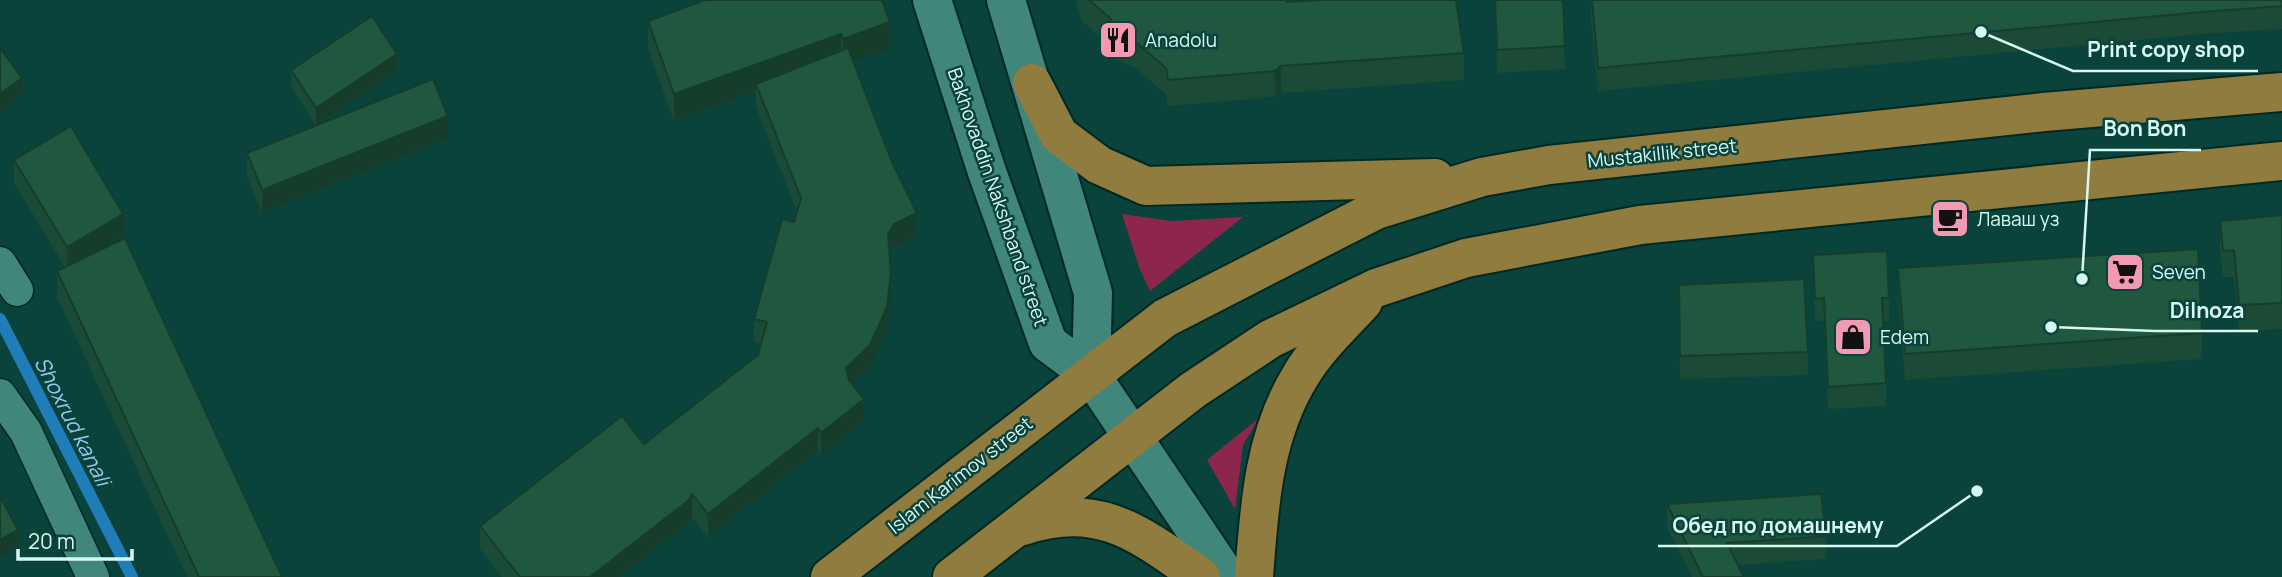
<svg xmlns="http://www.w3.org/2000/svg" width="2282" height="577" viewBox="0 0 2282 577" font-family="Manrope,sans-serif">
<rect width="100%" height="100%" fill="#09433c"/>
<g fill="#8d264c">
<path d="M1122 214 1172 221 1243 217 1150 291 1140 270Z"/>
<path d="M1259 418 1243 445 1235 509 1207 460Z"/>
</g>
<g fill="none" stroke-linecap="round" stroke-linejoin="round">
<path stroke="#1f7eba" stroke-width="12" d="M0 319 132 577"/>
<defs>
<g id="minor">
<path d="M0 263 17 290"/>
<path d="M0 395 26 432 93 577"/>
</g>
<g id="secondary">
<path d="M932 0 986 169 1048 343 1091 375 1227 577"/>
<path d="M1006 0 1093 293 1091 375"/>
</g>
<g id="primary">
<path d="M1032 83 1059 135 1099 165 1146 186 1435 178"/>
<path d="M1023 526C1100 500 1141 535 1201 577"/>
<path d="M830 577 1165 318 1376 210 1482 177 1549 165 2044 112 2282 92"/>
<path d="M952 577 1193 390 1270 339 1376 288 1466 258 1640 225 2282 161"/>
<path d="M1254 577C1259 508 1263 436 1301 375 1317 348 1342 325 1363 302"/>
</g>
</defs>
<use href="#minor" stroke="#012823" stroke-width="35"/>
<use href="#secondary" stroke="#012823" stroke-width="42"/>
<use href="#primary" stroke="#012823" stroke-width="42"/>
<use href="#minor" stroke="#41867b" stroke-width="32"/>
<use href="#secondary" stroke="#41867b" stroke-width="38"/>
<use href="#primary" stroke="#907c3e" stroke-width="38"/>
</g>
<g fill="#1b4b36">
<path d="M882 0 890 49 853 62 917 236 894 247 890 254 891 295 887 330 870 368 852 384 864 422 821 456 818 451 708 537 692 517 689 523 620 577H502L480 549V526L644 444 758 355 761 344 754 342V319L794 222 797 212 756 107V91L674 121 648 48V21Z"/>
<path d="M1076 0H1287V2L1464 53V80L1281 93 1275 97 1168 106 1166 95 1137 69 1115 59 1111 46 1082 21Z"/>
<path d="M1494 0H1563L1565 69 1497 73Z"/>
<path d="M1591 0H2282V29L2202 34 1598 91 1591 19Z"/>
<path d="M291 70 397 71 316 125 291 87Z"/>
<path d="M448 139 262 213 247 176V153Z"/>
<path d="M14 160 123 237 101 250 282 577H187L57 297V271L65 267 14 183Z"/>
<path d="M2282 215V329L2239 331 2234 277H2223L2220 248V221Z"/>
<path d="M1813 255 1889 298V321H1883L1886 383V406L1828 409 1824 321 1815 322Z"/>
<path d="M1898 268 2202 333V359L1905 380 1898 295Z"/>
<path d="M1679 285 1808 352V375L1680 379Z"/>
<path d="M1667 504 1826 536V559L1738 565 1744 577H1692L1667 527Z"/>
</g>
<g fill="#163d2c">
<path d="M890 22V49L843 65V39Z"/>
<path d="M841 34V60L756 84V91L674 121V94Z"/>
<path d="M397 54V71L316 125V108Z"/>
<path d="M1281 66V93L1275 97V71Z"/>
<path d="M22 78V96L0 112V94Z"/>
<path d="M448 116V139L262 213V190Z"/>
<path d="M917 213V236L894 247 888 257V234L894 224Z"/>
<path d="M123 214V237L67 270V247Z"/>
<path d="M891 272V295L887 330 870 368 846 391V368Z"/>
<path d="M864 399V422L821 456V433Z"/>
<path d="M818 428V451L708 537V514Z"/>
<path d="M692 494V517L689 523 620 577H590Z"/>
<path d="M18 530V548L0 557V540Z"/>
</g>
<g fill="#1f573f" stroke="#163d2c" stroke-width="2">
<path d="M705 0H882L890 22 843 39 841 34 674 94 648 21Z"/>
<path d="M1089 0H1287V2L1318 0H1456L1464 53 1281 66 1275 71 1168 80 1166 68 1137 43 1115 33 1111 19Z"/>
<path d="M1495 0H1563L1565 46 1497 50Z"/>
<path d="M1592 0H2282V6L2202 12 1598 68Z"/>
<path d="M372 16 397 54 316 108 291 70Z"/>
<path d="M0 48 22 78 0 94Z"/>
<path d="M848 48 892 162 917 213 894 224 888 234 891 272 887 307 870 345 846 368 849 380 864 399 821 433 818 428 708 514 692 494 689 500 590 577H520L480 526 622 416 644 444 758 355 767 322 754 319 782 219 794 222 801 198 756 84Z"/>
<path d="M433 79 448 116 262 190 247 153Z"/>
<path d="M71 126 123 214 67 247 14 160Z"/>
<path d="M2282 215V303L2239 305 2234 250 2223 251 2220 221Z"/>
<path d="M125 238 282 577H199L57 271Z"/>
<path d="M2198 249 2202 333 1905 354 1898 268Z"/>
<path d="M1887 251 1889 298H1882L1886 383 1828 387 1824 298 1815 299 1813 255Z"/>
<path d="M1804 279 1808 352 1680 356 1679 285Z"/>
<path d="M1821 494 1826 536 1727 543 1744 577H1703L1667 504Z"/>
<path d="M0 496 18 530 0 540Z"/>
</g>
<defs>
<symbol id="restaurant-square" viewBox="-11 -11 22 22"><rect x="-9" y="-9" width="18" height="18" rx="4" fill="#f19ab1" stroke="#09433c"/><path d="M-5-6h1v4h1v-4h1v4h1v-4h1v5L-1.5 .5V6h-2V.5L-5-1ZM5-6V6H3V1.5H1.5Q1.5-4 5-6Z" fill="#111"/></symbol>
<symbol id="cafe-square" viewBox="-11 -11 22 22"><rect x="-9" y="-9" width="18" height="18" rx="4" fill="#f19ab1" stroke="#09433c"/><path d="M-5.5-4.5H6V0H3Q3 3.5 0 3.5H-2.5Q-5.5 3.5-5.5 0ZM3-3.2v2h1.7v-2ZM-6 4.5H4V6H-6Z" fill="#111"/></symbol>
<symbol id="supermarket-square" viewBox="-11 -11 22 22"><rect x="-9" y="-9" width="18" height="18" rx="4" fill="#f19ab1" stroke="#09433c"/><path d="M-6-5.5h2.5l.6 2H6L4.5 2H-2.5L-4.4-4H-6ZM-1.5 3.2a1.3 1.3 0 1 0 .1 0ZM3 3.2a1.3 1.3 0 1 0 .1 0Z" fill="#111"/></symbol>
<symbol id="shop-square" viewBox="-11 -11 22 22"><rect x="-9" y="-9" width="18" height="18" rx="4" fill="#f19ab1" stroke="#09433c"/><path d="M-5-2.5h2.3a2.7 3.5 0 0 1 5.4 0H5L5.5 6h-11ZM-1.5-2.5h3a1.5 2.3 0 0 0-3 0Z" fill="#111"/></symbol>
</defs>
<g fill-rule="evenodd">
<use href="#restaurant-square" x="1096" y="18" width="44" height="44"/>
<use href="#cafe-square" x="1928" y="197" width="44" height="44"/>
<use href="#supermarket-square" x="2103" y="250" width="44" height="44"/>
<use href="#shop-square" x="1831" y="315" width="44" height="44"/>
</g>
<g text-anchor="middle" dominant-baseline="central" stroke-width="5" stroke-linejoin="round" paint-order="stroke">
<g font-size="19" fill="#d7f9f2" stroke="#09433c" text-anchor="start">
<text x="1145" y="40">Anadolu</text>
<text x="1977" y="219">Лаваш уз</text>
<text x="2152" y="272">Seven</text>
<text x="1880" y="337">Edem</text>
</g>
<g font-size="19" fill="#d7f9f2" stroke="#09433c">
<text transform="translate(1662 153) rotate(-6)">Mustakillik street</text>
<text transform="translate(998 197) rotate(71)">Bakhovaddin Nakshband street</text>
<text transform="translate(960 475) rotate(-38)">Islam Karimov street</text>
</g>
<g font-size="21" font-style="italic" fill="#98c8ee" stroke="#09433c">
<text transform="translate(73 421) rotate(63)">Shoxrud kanali</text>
</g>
</g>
<path fill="none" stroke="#d7f9f2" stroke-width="2.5" d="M1981 32L2073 71H2258M2082 279L2090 150H2201M2051 327L2155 331H2258M1977 491L1897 546H1658"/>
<g fill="#d7f9f2" stroke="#09433c" stroke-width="2.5">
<circle cx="1981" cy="32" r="7"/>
<circle cx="2082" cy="279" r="7"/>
<circle cx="2051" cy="327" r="7"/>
<circle cx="1977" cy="491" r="7"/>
</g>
<g font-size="21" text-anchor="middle" font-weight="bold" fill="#d7f9f2" stroke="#09433c" stroke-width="5" stroke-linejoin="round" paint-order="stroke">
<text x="2166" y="57">Print copy shop</text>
<text x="2145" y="136">Bon Bon</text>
<text x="2207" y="318">Dilnoza</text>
<text x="1778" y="533">Обед по домашнему</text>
</g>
<path d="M18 549v10h114v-10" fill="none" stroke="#d7f9f2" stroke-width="3.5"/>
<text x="28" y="549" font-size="21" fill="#d7f9f2" stroke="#09433c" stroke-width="5" paint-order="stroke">20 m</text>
</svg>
